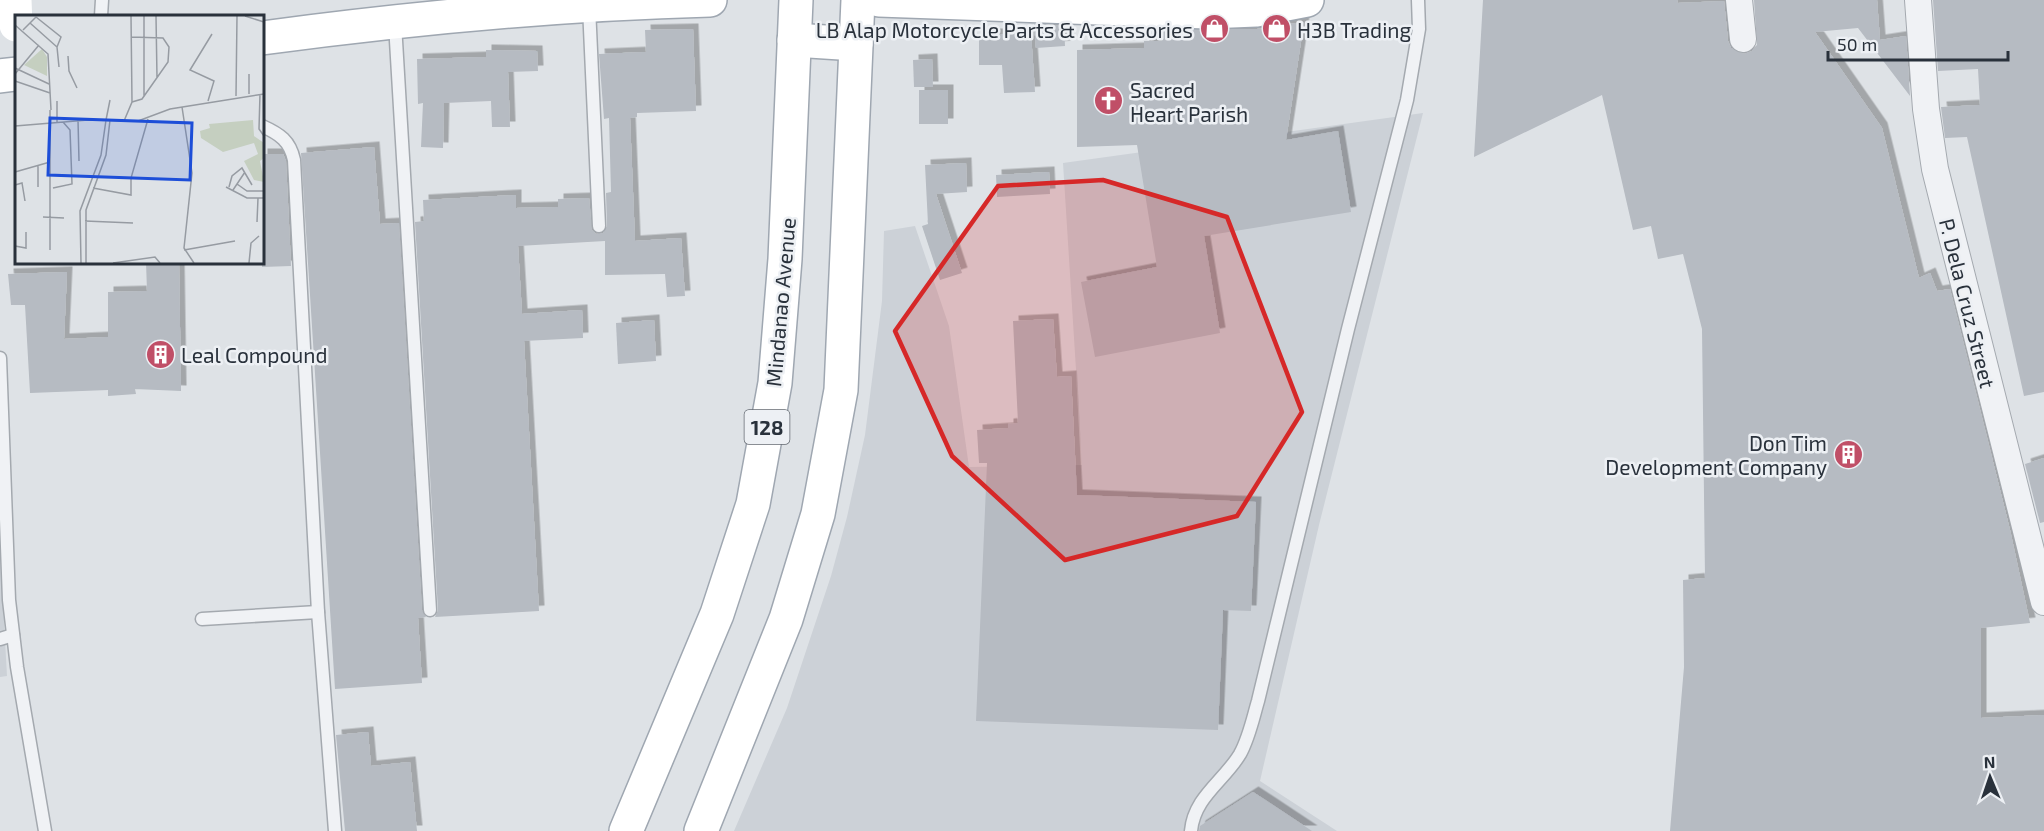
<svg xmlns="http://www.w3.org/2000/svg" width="2044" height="831" viewBox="0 0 2044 831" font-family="'Exo 2',sans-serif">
<defs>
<filter id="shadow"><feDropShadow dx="5.5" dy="-5.5" stdDeviation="0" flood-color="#0004"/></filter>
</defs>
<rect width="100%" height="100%" fill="#dee2e6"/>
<g fill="#ccd1d7">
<path d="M1423 113 1319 525 1260 781 1337 831H734L787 708 831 576 847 517 865 435 882 301 884 231 915 226 949 326 969 467 1082 465 1063 163Z"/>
<path d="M0 549 7 676 0 677Z"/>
</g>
<g fill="#b6bbc2" filter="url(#shadow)">
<path d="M1483 0H1677L1678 3 1724 1 1728 41 1731 48 1744 54 1752 51 1757 45 1754 0H1877L1880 40 1906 36 1910 96 1858 28 1815 32 1882 128 1919 278 1930 273 1937 291 1950 289 2010 530 2030 623 1981 628V718L2044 715V831H1670L1684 667 1683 580 1705 578 1702 329 1683 254 1658 259 1651 226 1633 230 1602 95 1474 157Z"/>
<path d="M1933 0H2044V392L2024 396 1967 137 1945 138 1941 107 1980 105 1978 69 1938 71Z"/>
<path d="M1304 22 1286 140 1338 131 1351 212 1204 236 1220 333 1095 357 1081 282 1157 267 1137 145 1077 147V50L1144 48V41H1162L1161 29H1257Z"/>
<path d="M1034 24 1064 26 1065 46 1036 48Z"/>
<path d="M693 29 696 111 637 113V117L630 118 635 241 681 238 685 296 667 297 665 274 605 275V241L518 246 522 314 582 310 583 338 524 341 539 611 435 617 438 610 415 222 424 221 423 200 516 195V208L558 207V199L589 198 592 230 596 234 603 233 607 226 606 193 611 192 609 118 604 119 599 54 646 52 645 30Z"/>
<path d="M979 34H1031L1035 92 1004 93 1002 65H979Z"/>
<path d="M486 50 537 51 538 71 508 72 510 127H492L491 101 444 103 443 148 421 147 423 103 418 104 417 59 486 57Z"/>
<path d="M932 59 933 87H914L913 60Z"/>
<rect x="919" y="90" width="29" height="34"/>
<path d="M374 147 380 224 399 223 422 610 426 617 418 618 422 683 335 689 301 153Z"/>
<path d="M262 154H283L286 161 291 266 262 267Z"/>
<path d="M966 163 967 192 936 194 962 273 940 280 922 226 928 224 925 165Z"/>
<path d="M1049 172 1050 194 997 197 996 175Z"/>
<path d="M146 262H179L181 391 135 389 136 394 108 396V390L30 393 25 305H11L8 274 67 272 64 339 108 337V292L147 291Z"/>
<path d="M1053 319 1057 377 1071 376 1077 495 1256 502 1251 611 1223 610 1218 730 976 721 987 463H979L977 430 1008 428V424L1018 423 1013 321Z"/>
<path d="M654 320 656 361 618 364 616 323Z"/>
<path d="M2044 458V522L2040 523 2025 464Z"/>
<path d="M368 732 371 766 410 762 417 831H345L336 735Z"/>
<path d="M1253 792 1312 831H1199L1200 826Z"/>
</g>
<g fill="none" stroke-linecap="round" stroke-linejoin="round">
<defs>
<g id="lane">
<path d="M589 7 599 226"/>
<path d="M101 16 102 0"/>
<path d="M395 24 430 610"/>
<path d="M262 126C280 134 290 141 294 160L318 612 335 831"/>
<path d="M0 358 9 600 17 667 45 831"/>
<path d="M202 619 318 612"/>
<path d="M0 639 13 635"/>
<path d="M1191 831C1194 797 1224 781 1240 754 1249 738 1253 718 1258 701L1348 329 1407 100 1419 29 1418 0"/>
</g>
<g id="street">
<path d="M1739 0 1743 39"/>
<path d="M1918 0 1926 109 1935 169 2044 602"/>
</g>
<g id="primary">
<path d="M879 0 1207 12 1256 10 1307 0"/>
<path d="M262 38C411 18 560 4 710 0"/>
<path d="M794 40 856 44"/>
<path d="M0 76 16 74"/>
<path d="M626 831 717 614 753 504 775 383 785 259 796 0"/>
<path d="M701 831 786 619 818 514 841 390 858 0"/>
</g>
</defs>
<use href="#lane" stroke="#a4a9af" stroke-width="15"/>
<use href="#street" stroke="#a4a9af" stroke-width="28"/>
<use href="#primary" stroke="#9fa7b1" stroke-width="36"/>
<use href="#lane" stroke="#f0f2f5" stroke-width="12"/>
<use href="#street" stroke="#f0f2f5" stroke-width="26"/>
<path stroke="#fff" stroke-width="33" d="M15 0 16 25"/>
<use href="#primary" stroke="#fff" stroke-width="33"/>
</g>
<path fill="#d62828" fill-opacity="0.2" stroke="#d62828" stroke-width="4.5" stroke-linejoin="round" d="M1103 180 1227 217 1302 412 1237 516 1065 560 952 456 895 331 998 186Z"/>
<defs>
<symbol id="shop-disc" viewBox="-11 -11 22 22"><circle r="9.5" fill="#c04f67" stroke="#edf0f4"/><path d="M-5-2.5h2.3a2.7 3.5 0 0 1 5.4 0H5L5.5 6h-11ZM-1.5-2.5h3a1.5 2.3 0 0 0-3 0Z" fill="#fff"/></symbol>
<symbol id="church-disc" viewBox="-11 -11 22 22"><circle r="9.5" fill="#c04f67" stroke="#edf0f4"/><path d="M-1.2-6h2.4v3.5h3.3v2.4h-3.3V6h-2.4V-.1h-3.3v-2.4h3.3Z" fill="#fff"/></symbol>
<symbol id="building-disc" viewBox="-11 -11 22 22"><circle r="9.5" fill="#c04f67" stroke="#edf0f4"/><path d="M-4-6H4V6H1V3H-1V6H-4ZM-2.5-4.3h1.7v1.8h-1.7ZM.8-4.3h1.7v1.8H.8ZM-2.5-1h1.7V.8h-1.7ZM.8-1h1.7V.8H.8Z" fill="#fff"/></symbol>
</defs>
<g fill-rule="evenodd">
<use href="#shop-disc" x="1198" y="12" width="33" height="33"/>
<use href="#shop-disc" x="1260" y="12" width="33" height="33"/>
<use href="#church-disc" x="1092" y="84" width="33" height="33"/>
<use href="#building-disc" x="144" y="338" width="33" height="33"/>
<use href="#building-disc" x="1832" y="438" width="33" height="33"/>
</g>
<g text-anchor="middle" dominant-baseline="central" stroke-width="5" stroke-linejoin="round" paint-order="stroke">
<rect fill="#edf0f4" stroke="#646a72" stroke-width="1.5" x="744.5" y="410" width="45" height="34" rx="4.5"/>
<g font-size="20" font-weight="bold" fill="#29313b">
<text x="767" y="427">128</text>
</g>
<g font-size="21" fill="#29313b" stroke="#edf0f4" text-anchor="start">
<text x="1193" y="29" text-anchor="end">LB Alap Motorcycle Parts &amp; Accessories</text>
<text x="1297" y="29">H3B Trading</text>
<text x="1130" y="89">Sacred<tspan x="1130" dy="24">Heart Parish</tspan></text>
<text x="181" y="354">Leal Compound</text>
<text x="1827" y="442" text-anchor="end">Don Tim<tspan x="1827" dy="24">Development Company</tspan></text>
</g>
<g font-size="21" fill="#29313b" stroke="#edf0f4">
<text transform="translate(780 302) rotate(-85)">Mindanao Avenue</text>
<text transform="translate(1968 303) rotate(76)">P. Dela Cruz Street</text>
</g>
</g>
<g transform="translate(15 15)">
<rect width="249" height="249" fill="#dee2e6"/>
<path d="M27 34 32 42V61L9 50ZM238 105 239 121 249 128V143L245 146 249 167 239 165 229 146 243 139 239 128 208 137 186 123 185 116 195 113 194 109Z" fill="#c5cfc0"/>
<path fill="none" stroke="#969ba2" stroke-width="1.5" d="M129 1V81M141 1 142 63M230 1 249 7M21 2 46 22 42 32M15 8 42 32 44 52M0 10 33 39 36 95M8 15 21 2M116 22 148 23 154 32 153 47 127 84 117 87M53 41 54 56 62 73M0 53 34 69M0 59 24 30M0 66 35 78M234 79V59M245 79 244 114 249 121M221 81 222 1M193 86 199 66 175 55 197 19M167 92 177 158 169 233 179 248M63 105 64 146M91 105 95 85M109 106 117 87 116 1M42 107V86M0 111 73 105 123 106 155 94 249 79M23 150V172M0 157 35 147M222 169 232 176H249M0 170 7 168 10 186M211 172 232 183H249M214 172 217 161 227 153 237 170M38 173 57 169 55 115 48 107M78 173 116 180V163L133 104M218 175 230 157M28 202 49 203M70 206 118 208M242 207 243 183M0 231 11 233V217M35 235V95M169 235 220 226M66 248 65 196 86 140 91 105M71 248V195L91 140 95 105M98 248 140 242 145 248M234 248 236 228 244 221"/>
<path fill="#1d4ed8" fill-opacity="0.15" stroke="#1d4ed8" stroke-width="3" d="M35 103 177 108 175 165 33 160Z"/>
<rect width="249" height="249" fill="none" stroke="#29313b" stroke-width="3"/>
</g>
<g transform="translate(1990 777) rotate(358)" stroke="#edf0f4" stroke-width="4.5" paint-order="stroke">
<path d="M0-4.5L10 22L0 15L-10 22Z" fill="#29313b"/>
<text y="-9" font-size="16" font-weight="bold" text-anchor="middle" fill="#29313b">N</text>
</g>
<path d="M1828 51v9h180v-9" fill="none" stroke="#29313b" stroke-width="3"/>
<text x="1837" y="51" font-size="18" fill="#29313b" stroke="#edf0f4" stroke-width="4.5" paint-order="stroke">50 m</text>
</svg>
